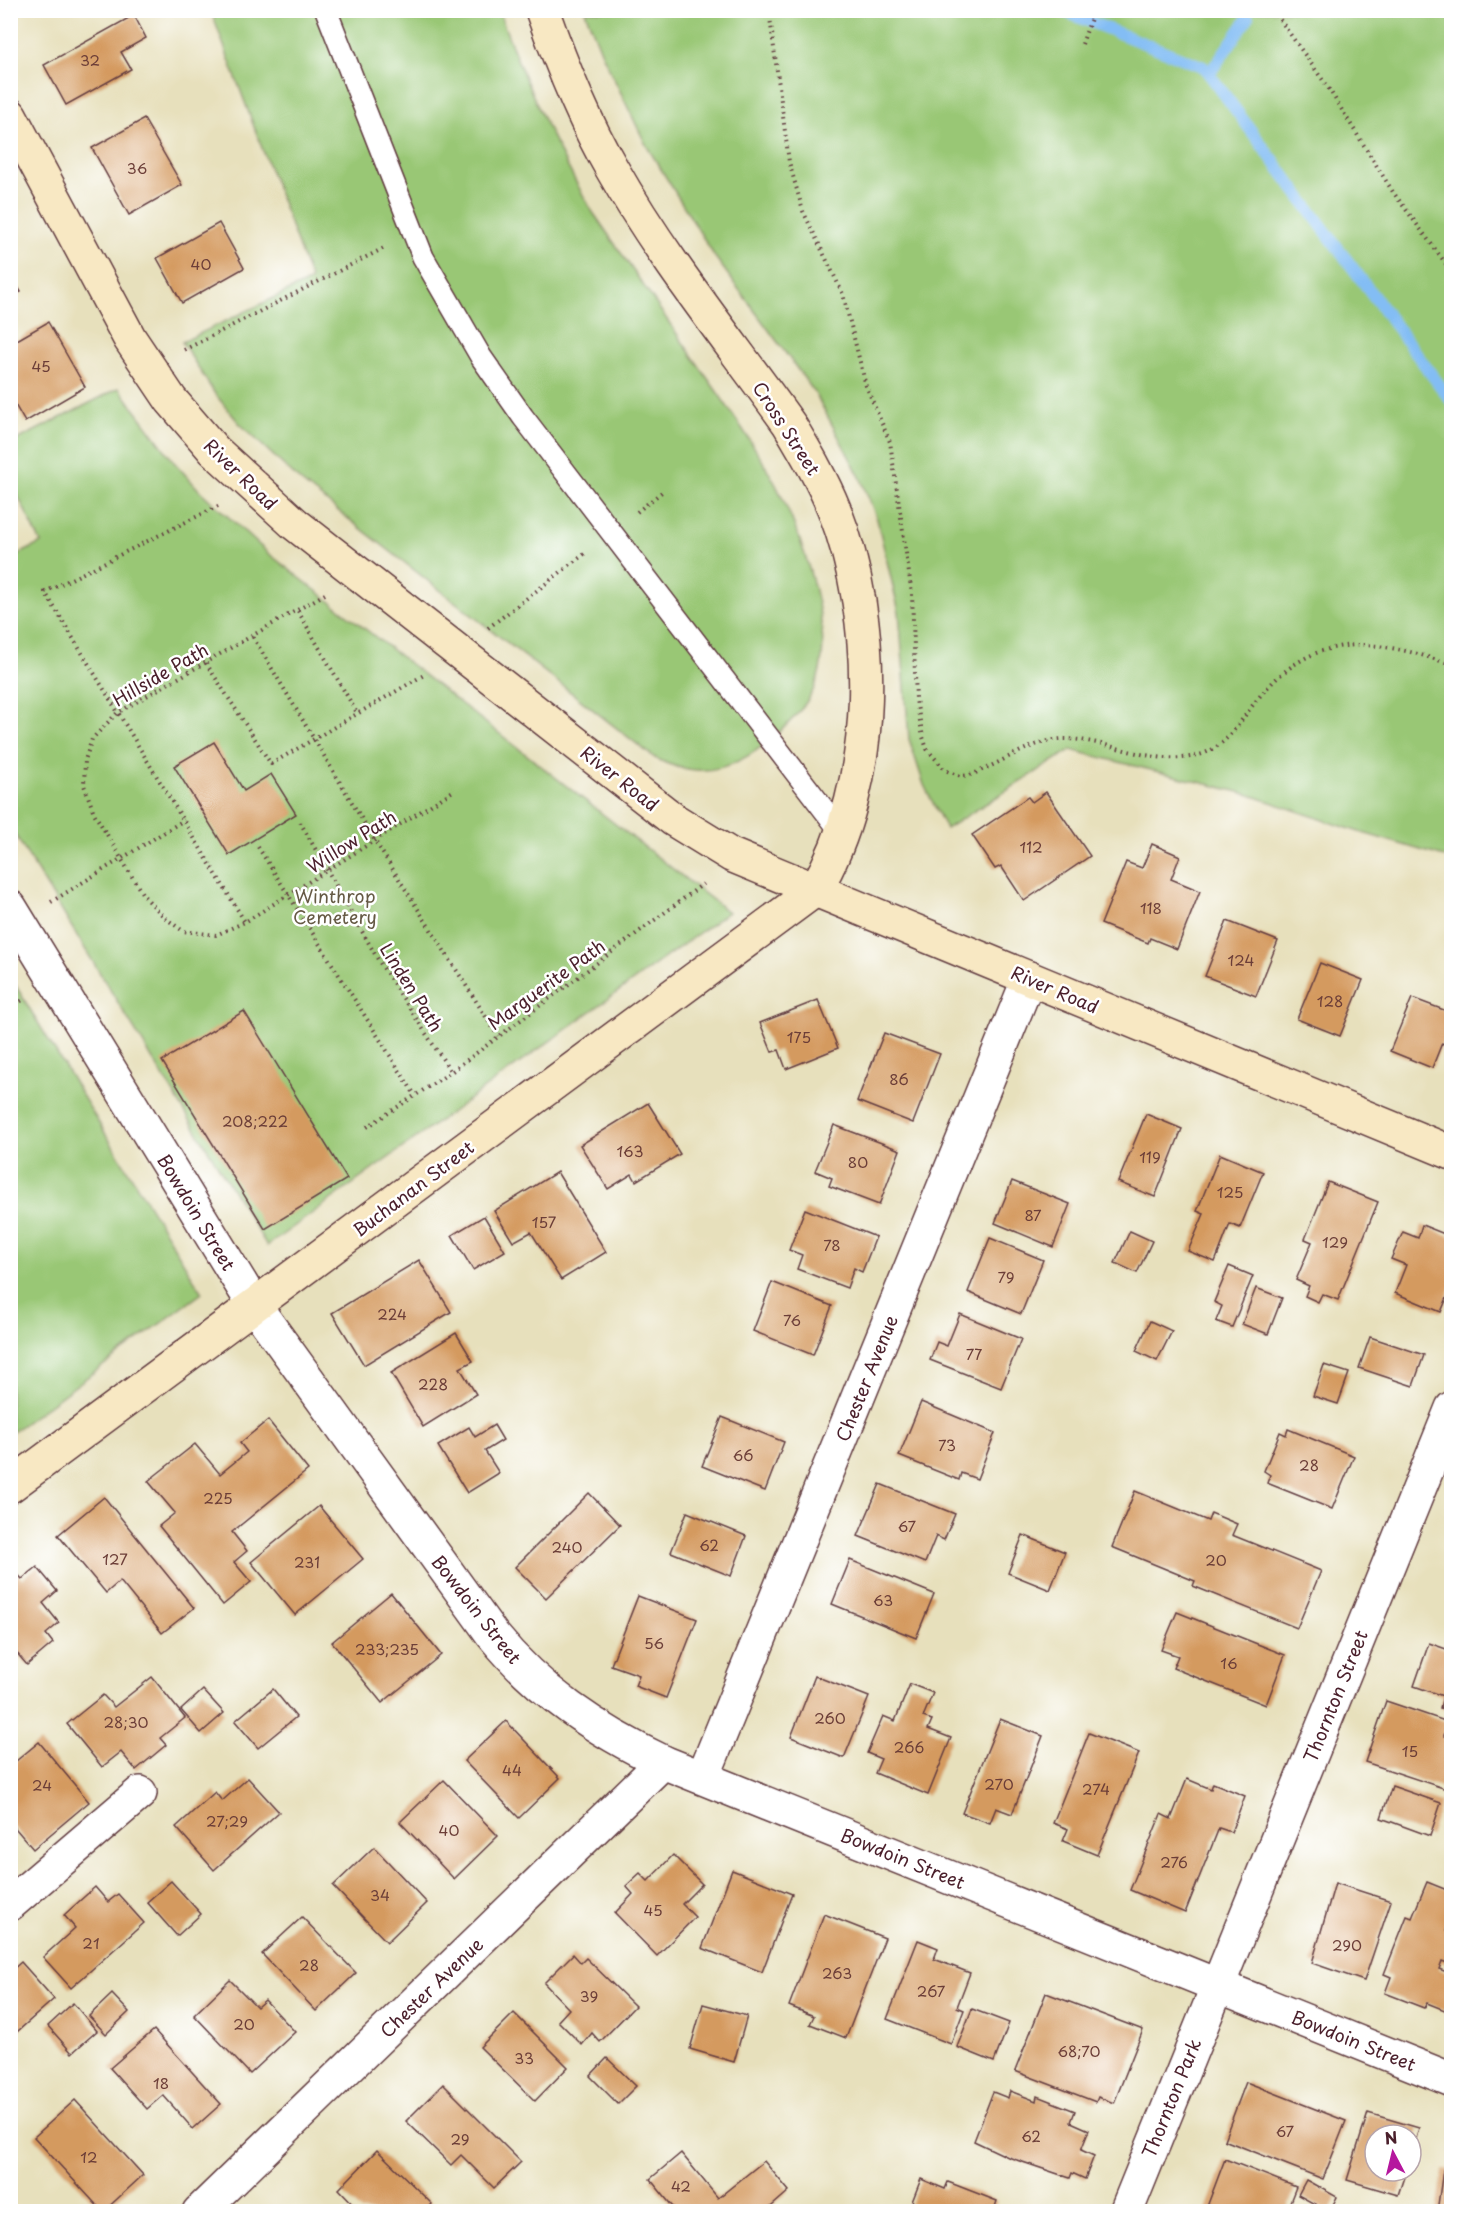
<svg xmlns="http://www.w3.org/2000/svg" width="1462" height="2222" viewBox="0 0 1462 2222" font-family="'Playpen Sans',sans-serif">
<rect width="100%" height="100%" fill="#fff"/>
<filter id="ink" filterUnits="userSpaceOnUse"><feTurbulence type="fractalNoise" baseFrequency=".0167" numOctaves="2"/><feDisplacementMap in="SourceGraphic" scale="12" xChannelSelector="R" yChannelSelector="G"/><feConvolveMatrix kernelMatrix="1 2 1 2 8 2 1 2 1" color-interpolation-filters="sRGB"/></filter>
<filter id="wash" filterUnits="userSpaceOnUse"><feTurbulence type="fractalNoise" baseFrequency=".008" numOctaves="4" result="noise"/><feDisplacementMap in="SourceGraphic" scale="24" xChannelSelector="R" yChannelSelector="G"/><feGaussianBlur stdDeviation="1.35" result="paint"/><feColorMatrix in="noise" values="0 0 0 0 0 0 0 0 0 0 0 0 0 0 0 0 0 1.4 0 .05"/><feComposite in="paint" operator="in"/></filter>
<g filter="url(#wash)">
<rect width="100%" height="100%" fill="#e7e0bc"/>
<g fill="#99c775" stroke="#727350" stroke-width="1.5">
<path d="M211 11H499C523 80 556 148 592 211 630 266 668 321 706 376 734 416 762 455 783 499 802 539 827 614 822 657 819 691 802 712 778 733 741 767 702 783 655 758L300 481 240 424 215 394 182 342 311 280Z"/>
<path d="M585 11H1451V859L1356 831 1247 794 1071 750 946 829 924 785 909 739 899 612 877 519 860 477 815 393 715 257 646 145 603 56Z"/>
<path d="M119 388 174 462 200 491 268 553 728 912 267 1246 11 828 10 559 41 543 11 482V443Z"/>
<path d="M11 978 202 1293 11 1433H10Z"/>
</g>
<g fill="none" stroke-linecap="round" stroke-linejoin="round">
<g stroke="#83bdf4" stroke-width="12">
<path d="M1060 10 1204 67 1452 402"/>
<path d="M1209 74 1248 18"/>
</g>
</g>
<g id="blocks">
<g fill="#d49a5e">
<path d="M134 15 146 38 121 52 131 69 66 105 44 65Z"/>
<path d="M144 119 182 185 129 215 92 148Z"/>
<path d="M219 223 244 268 182 303 157 258Z"/>
<path d="M10 274 21 292 10 297Z"/>
<path d="M48 322 85 387 25 422 10 396V344Z"/>
<path d="M214 742 244 791 271 774 296 814 229 855 174 766Z"/>
<path d="M1046 792 1090 856 1024 901 1001 866 995 869 972 835 1028 797 1032 802Z"/>
<path d="M1152 844 1180 856 1171 879 1200 891 1177 949 1150 938 1148 943 1101 924 1126 862 1142 868Z"/>
<path d="M1227 921 1278 941 1256 996 1205 976Z"/>
<path d="M1320 963 1363 980 1340 1036 1297 1019Z"/>
<path d="M1412 998 1452 1013V1037L1448 1046 1442 1043 1432 1068 1390 1051Z"/>
<path d="M818 1000 838 1048 786 1069 779 1050 772 1052 760 1023Z"/>
<path d="M244 1011 347 1179 265 1229 162 1061Z"/>
<path d="M884 1033 940 1054 913 1123 857 1101Z"/>
<path d="M648 1103 680 1154 636 1181 632 1174 608 1189 580 1145Z"/>
<path d="M1146 1114 1182 1129 1155 1197 1118 1182Z"/>
<path d="M834 1125 900 1150 879 1205 829 1186 832 1178 815 1171Z"/>
<path d="M1220 1154 1263 1172 1240 1228 1230 1224 1215 1262 1188 1251 1204 1214 1197 1211Z"/>
<path d="M557 1172 606 1252 561 1280 531 1232 513 1242 494 1211Z"/>
<path d="M1012 1181 1070 1204 1053 1247 995 1223Z"/>
<path d="M1328 1182 1378 1202 1338 1300 1322 1294 1318 1302 1305 1296 1309 1286 1296 1280 1312 1242 1305 1239Z"/>
<path d="M805 1209 876 1237 862 1272 854 1268 847 1288 797 1269 802 1255 789 1250Z"/>
<path d="M484 1216 505 1251 473 1270 452 1235Z"/>
<path d="M1422 1225 1452 1237V1286L1441 1312 1395 1293 1406 1265 1391 1259 1403 1232 1418 1238Z"/>
<path d="M1130 1231 1152 1241 1137 1273 1115 1263Z"/>
<path d="M990 1238 1043 1260 1021 1314 968 1292Z"/>
<path d="M419 1260 451 1312 364 1365 332 1313Z"/>
<path d="M1229 1266 1253 1276 1232 1327 1216 1321 1222 1306 1214 1302Z"/>
<path d="M772 1282 832 1306 813 1355 753 1331Z"/>
<path d="M1256 1288 1282 1298 1268 1334 1242 1324Z"/>
<path d="M960 1314 1021 1339 1001 1388 930 1360 937 1342 947 1346Z"/>
<path d="M1150 1321 1172 1331 1157 1361 1136 1351Z"/>
<path d="M456 1333 473 1361 460 1368 476 1394 423 1427 391 1373Z"/>
<path d="M1370 1337 1424 1355 1413 1386 1359 1368Z"/>
<path d="M1324 1365 1349 1373 1338 1404 1313 1396Z"/>
<path d="M921 1402 995 1433 977 1479 961 1473 959 1480 899 1456Z"/>
<path d="M722 1417 784 1442 765 1491 702 1466Z"/>
<path d="M268 1420 308 1470 232 1532 247 1551 234 1562 251 1582 223 1605 159 1526 175 1513 148 1481 195 1444 220 1474 247 1452 240 1443Z"/>
<path d="M494 1425 503 1440 485 1451 499 1473 467 1493 438 1446 469 1427 475 1437Z"/>
<path d="M1288 1429 1354 1456 1332 1509 1267 1483 1270 1475 1264 1471 1280 1432 1286 1435Z"/>
<path d="M880 1484 955 1514 944 1540 936 1536 925 1563 858 1536Z"/>
<path d="M1135 1491 1208 1521 1211 1513 1237 1524 1232 1535 1321 1571 1297 1628 1193 1586 1195 1581 1112 1547Z"/>
<path d="M589 1493 620 1525 546 1598 515 1567Z"/>
<path d="M104 1497 194 1608 162 1633 120 1581 106 1593 58 1535Z"/>
<path d="M319 1506 363 1559 295 1615 251 1562Z"/>
<path d="M687 1512 746 1536 731 1576 671 1552Z"/>
<path d="M1023 1535 1065 1552 1050 1590 1008 1573Z"/>
<path d="M850 1560 934 1594 916 1638 832 1604Z"/>
<path d="M10 1566 22 1579 37 1567 57 1591 43 1603 59 1623 46 1634 53 1643 27 1665 10 1645Z"/>
<path d="M391 1593 441 1655 382 1703 332 1642Z"/>
<path d="M638 1596 697 1619 666 1698 635 1686 639 1675 611 1665Z"/>
<path d="M1177 1612 1285 1655 1266 1705 1173 1668 1178 1656 1161 1650Z"/>
<path d="M1429 1643 1452 1651V1712L1440 1708 1443 1696 1414 1686Z"/>
<path d="M815 1676 869 1697 844 1758 791 1737Z"/>
<path d="M152 1677 185 1718 160 1738 166 1745 136 1770 121 1752 102 1767 67 1724 103 1695 114 1707Z"/>
<path d="M910 1684 933 1693 923 1717 932 1720 928 1729 951 1738 928 1795 875 1773 881 1759 867 1753 883 1716 895 1721Z"/>
<path d="M273 1689 296 1717 258 1748 235 1721Z"/>
<path d="M203 1690 224 1713 201 1733 181 1710Z"/>
<path d="M1386 1701 1448 1722 1444 1736 1452 1738V1791L1365 1762Z"/>
<path d="M1000 1719 1043 1736 1012 1814 996 1808 990 1823 962 1813Z"/>
<path d="M506 1721 560 1778 519 1818 464 1761Z"/>
<path d="M1089 1733 1139 1753 1097 1855 1063 1841 1068 1829 1053 1823Z"/>
<path d="M39 1742 89 1802 33 1849 10 1822V1766Z"/>
<path d="M248 1778 279 1812 214 1870 176 1827 215 1792 222 1801Z"/>
<path d="M1187 1779 1211 1789 1213 1783 1245 1796 1231 1832 1219 1828 1185 1913 1130 1890 1161 1814 1171 1819Z"/>
<path d="M444 1780 498 1836 454 1879 400 1822Z"/>
<path d="M1392 1786 1441 1803 1430 1836 1381 1818Z"/>
<path d="M374 1847 427 1903 387 1942 333 1886Z"/>
<path d="M673 1855 702 1884 682 1904 695 1917 657 1956 615 1913 633 1894 626 1886 640 1873 648 1881Z"/>
<path d="M732 1870 792 1894 762 1972 702 1948Z"/>
<path d="M171 1881 201 1914 177 1936 147 1902Z"/>
<path d="M1427 1882 1452 1892V1916L1446 1931 1452 1933V1965L1442 1961 1439 1969 1452 1974V2013L1427 2003 1424 2008 1385 1993 1391 1977 1384 1974 1407 1916 1412 1918Z"/>
<path d="M1335 1883 1391 1901 1364 1981 1312 1963Z"/>
<path d="M95 1887 108 1902 118 1894 144 1923 71 1988 43 1957 75 1928 64 1915Z"/>
<path d="M824 1914 885 1938 846 2038 810 2024 814 2016 789 2006Z"/>
<path d="M302 1917 356 1973 316 2011 262 1954Z"/>
<path d="M918 1940 938 1948 934 1959 970 1973 957 2007 964 2010 951 2044 887 2019Z"/>
<path d="M573 1954 581 1963 586 1958 635 2006 600 2042 592 2033 582 2045 558 2021 569 2009 544 1983Z"/>
<path d="M21 1962 54 1999 10 2038V1972Z"/>
<path d="M230 1980 257 2007 265 2000 295 2032 250 2074 194 2015Z"/>
<path d="M1046 1993 1143 2030 1114 2103 1098 2097 1096 2102 1015 2071Z"/>
<path d="M112 1994 129 2012 106 2034 89 2016Z"/>
<path d="M73 2003 97 2031 72 2053 48 2026Z"/>
<path d="M703 2004 747 2016 734 2062 690 2049Z"/>
<path d="M972 2009 1009 2023 994 2062 957 2047Z"/>
<path d="M514 2013 568 2067 535 2101 480 2047Z"/>
<path d="M154 2030 221 2104 193 2129 163 2095 147 2109 110 2068Z"/>
<path d="M607 2058 636 2086 618 2104 590 2076Z"/>
<path d="M1246 2082 1346 2121 1323 2179 1224 2140Z"/>
<path d="M443 2084 521 2162 494 2188 461 2155 451 2165 406 2121Z"/>
<path d="M1010 2091 1036 2101 1037 2096 1075 2111 1071 2122 1089 2130 1081 2150 1094 2156 1085 2179 1072 2173 1070 2178 1008 2157 974 2141 993 2092 1008 2098Z"/>
<path d="M75 2100 143 2175 103 2212 34 2137Z"/>
<path d="M1368 2113 1419 2128 1412 2153 1411 2135H1375V2171H1406L1398 2195 1347 2180Z"/>
<path d="M377 2150 432 2204 425 2212H361L339 2189Z"/>
<path d="M681 2153 718 2198 764 2161 789 2191 765 2212H677L650 2179Z"/>
<path d="M1225 2159 1296 2187 1286 2212H1205Z"/>
<path d="M1443 2170 1452 2171V2212H1437Z"/>
<path d="M921 2179 945 2189 948 2182 997 2201 995 2207 1006 2212H908Z"/>
<path d="M1306 2180 1337 2197 1329 2212 1298 2195Z"/>
</g>
</g>
</g>
<g filter="url(#ink)">
<use href="#blocks" fill-opacity="0" stroke="#623c41" stroke-width="1.5"/>
<g fill="none" stroke-linecap="round" stroke-linejoin="round">
<defs>
<path id="lane" d="M326 10 423 257 481 357 523 417 842 833"/>
<g id="street">
<path d="M10 907 254 1305 492 1634C539 1692 596 1730 663 1762L1452 2080"/>
<path d="M703 1777 1029 978"/>
<path d="M10 1904 140 1793"/>
<path d="M199 2212 663 1762"/>
<path d="M1126 2212 1452 1408"/>
</g>
<g id="secondary">
<path d="M10 115 130 339 171 400 214 450 295 524 674 820 731 855 1452 1153"/>
<path d="M10 1486 815 890C879 783 879 623 834 509 822 479 805 451 789 424 729 340 663 259 612 169 583 119 561 64 542 10"/>
</g>
</defs>
<use href="#lane" stroke="#623c41" stroke-width="24"/>
<use href="#street" stroke="#623c41" stroke-width="36"/>
<use href="#secondary" stroke="#623c41" stroke-width="36"/>
<g stroke="#623c41" stroke-width="4" stroke-dasharray="1.5 4.5" stroke-linecap="butt">
<path d="M769 10 789 162 803 211 843 294 866 386 890 442 912 594 916 700 923 737 927 749 945 770 961 776 970 775C1001 764 1034 738 1067 739 1112 740 1157 769 1202 754 1227 746 1240 721 1256 701 1312 630 1373 637 1452 665"/>
<path d="M1273 10 1327 86 1393 192 1452 272"/>
<path d="M1082 44 1094 10"/>
<path d="M184 350 386 247"/>
<path d="M218 506 45 592 245 922"/>
<path d="M637 512 663 491"/>
<path d="M325 594 117 713 92 739 85 760 84 785 94 813 143 895 164 917 183 931 216 935 245 922 453 791"/>
<path d="M298 611 357 713"/>
<path d="M488 628 587 552"/>
<path d="M253 637 375 841 498 1036"/>
<path d="M206 663 271 764 424 675"/>
<path d="M300 822 380 963 451 1072"/>
<path d="M258 847 415 1095"/>
<path d="M51 902 184 820"/>
<path d="M10 1007 23 1000"/>
<path d="M367 1127 451 1072 703 884"/>
</g>
<use href="#lane" stroke="#fff" stroke-width="21"/>
<use href="#street" stroke="#fff" stroke-width="33"/>
<use href="#secondary" stroke="#f8e8c3" stroke-width="33"/>
</g>
</g>
<g text-anchor="middle" dominant-baseline="central" stroke-width="5" stroke-linejoin="round" paint-order="stroke">
<g font-size="15" fill="#6c3e38">
<text x="90" y="59">32</text>
<text x="137" y="167">36</text>
<text x="201" y="263">40</text>
<text x="41" y="365">45</text>
<text x="1031" y="846">112</text>
<text x="1151" y="907">118</text>
<text x="1241" y="959">124</text>
<text x="1330" y="1000">128</text>
<text x="799" y="1036">175</text>
<text x="899" y="1078">86</text>
<text x="255" y="1120">208;222</text>
<text x="630" y="1150">163</text>
<text x="1150" y="1156">119</text>
<text x="858" y="1161">80</text>
<text x="1230" y="1191">125</text>
<text x="1033" y="1214">87</text>
<text x="544" y="1221">157</text>
<text x="1335" y="1241">129</text>
<text x="832" y="1244">78</text>
<text x="1006" y="1276">79</text>
<text x="392" y="1313">224</text>
<text x="792" y="1319">76</text>
<text x="974" y="1353">77</text>
<text x="433" y="1383">228</text>
<text x="947" y="1444">73</text>
<text x="743" y="1454">66</text>
<text x="1309" y="1464">28</text>
<text x="218" y="1497">225</text>
<text x="907" y="1525">67</text>
<text x="709" y="1544">62</text>
<text x="567" y="1546">240</text>
<text x="115" y="1558">127</text>
<text x="1216" y="1559">20</text>
<text x="307" y="1561">231</text>
<text x="883" y="1599">63</text>
<text x="654" y="1642">56</text>
<text x="387" y="1648">233;235</text>
<text x="1229" y="1662">16</text>
<text x="830" y="1717">260</text>
<text x="126" y="1721">28;30</text>
<text x="909" y="1746">266</text>
<text x="1410" y="1750">15</text>
<text x="512" y="1769">44</text>
<text x="999" y="1783">270</text>
<text x="42" y="1784">24</text>
<text x="1096" y="1788">274</text>
<text x="227" y="1820">27;29</text>
<text x="449" y="1829">40</text>
<text x="1174" y="1861">276</text>
<text x="380" y="1894">34</text>
<text x="653" y="1909">45</text>
<text x="91" y="1942">21</text>
<text x="1347" y="1944">290</text>
<text x="309" y="1964">28</text>
<text x="837" y="1972">263</text>
<text x="931" y="1990">267</text>
<text x="589" y="1995">39</text>
<text x="244" y="2023">20</text>
<text x="1079" y="2050">68;70</text>
<text x="524" y="2057">33</text>
<text x="161" y="2082">18</text>
<text x="1285" y="2130">67</text>
<text x="1031" y="2135">62</text>
<text x="460" y="2138">29</text>
<text x="89" y="2156">12</text>
<text x="681" y="2185">42</text>
</g>
<g font-size="18" fill="#4a1f2b" stroke="#fff">
<text transform="translate(787 428) rotate(57)">Cross Street</text>
<text transform="translate(241 474) rotate(44)">River Road</text>
<text transform="translate(160 674) rotate(-30)">Hillside Path</text>
<text transform="translate(620 778) rotate(38)">River Road</text>
<text transform="translate(351 841) rotate(-32)">Willow Path</text>
<text transform="translate(546 984) rotate(-36)">Marguerite Path</text>
<text transform="translate(412 987) rotate(58)">Linden Path</text>
<text transform="translate(1055 989) rotate(23)">River Road</text>
<text transform="translate(413 1188) rotate(-37)">Buchanan Street</text>
<text transform="translate(197 1212) rotate(59)">Bowdoin Street</text>
<text transform="translate(866 1378) rotate(-68)">Chester Avenue</text>
<text transform="translate(477 1609) rotate(52)">Bowdoin Street</text>
<text transform="translate(1335 1696) rotate(-68)">Thornton Street</text>
<text transform="translate(903 1858) rotate(22)">Bowdoin Street</text>
<text transform="translate(431 1987) rotate(-44)">Chester Avenue</text>
<text transform="translate(1354 2040) rotate(22)">Bowdoin Street</text>
<text transform="translate(1171 2098) rotate(-68)">Thornton Park</text>
</g>
<g font-size="18" fill="#665a45" stroke="#fff">
<text x="335" y="895">Winthrop<tspan x="335" dy="21">Cemetery</tspan></text>
</g>
</g>
<rect width="1462" height="2222" fill="none" stroke="#fff" stroke-width="36"/>
<g transform="translate(1393 2153) rotate(353)"><circle r="28" fill="#ffffff" stroke="#b7a5aa" stroke-width="1.5"/>
<path d="M0-4.5L10 22L0 15L-10 22Z" fill="#b5179e"/>
<text y="-9" font-size="16" font-weight="bold" text-anchor="middle" fill="#4a1f2b">N</text>
</g>
</svg>
